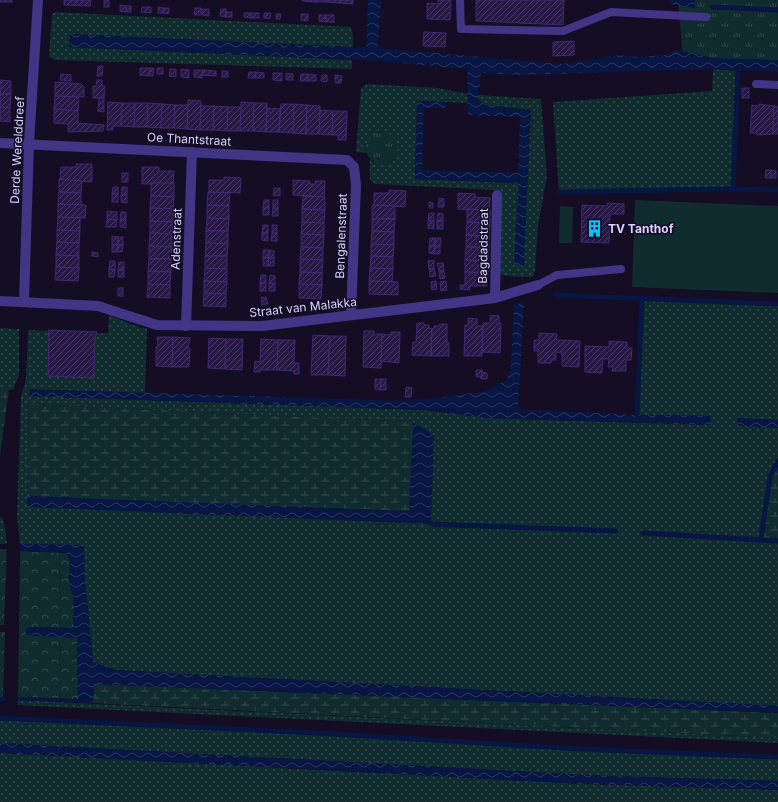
<svg xmlns="http://www.w3.org/2000/svg" width="778" height="802" viewBox="0 0 778 802" font-family="Inter,sans-serif">
<defs>
<pattern id="grass-dots" width="8" height="8" patternUnits="userSpaceOnUse"><rect width="8" height="8" fill="#102c2e"/><path d="M2 2h.1M6 6h.1" fill="none" stroke="#324a4d" stroke-width="1.8" stroke-linecap="round"/></pattern>
<pattern id="forest-crowns" width="20" height="18" patternUnits="userSpaceOnUse"><rect width="20" height="18" fill="#102c2e"/><path d="M2 6a3 3 0 1 1 6 0M12 15a3 3 0 1 1 6 0" fill="none" stroke="#324a4d"/></pattern>
<pattern id="wetland-marsh" width="20" height="14" patternUnits="userSpaceOnUse"><rect width="20" height="14" fill="#102c2e"/><path d="M1 5h8M5 5V1M11 12h8M15 12V8" fill="none" stroke="#324a4d"/></pattern>
<pattern id="park-tufts" width="24" height="20" patternUnits="userSpaceOnUse"><rect width="24" height="20" fill="#102c2e"/><path d="M3 7l-1-3M5 7V3M7 7l1-3M15 17l-1-3M17 17v-4M19 17l1-3" fill="none" stroke="#324a4d"/></pattern>
<pattern id="water-waves" width="16" height="10" patternUnits="userSpaceOnUse"><rect width="16" height="10" fill="#071643"/><path d="M0 5q4-4 8 0t8 0" fill="none" stroke="#2b375f"/></pattern>
<pattern id="building-hatch" width="6" height="6" patternUnits="userSpaceOnUse"><rect width="6" height="6" fill="#271846"/><path d="M-1 1l2-2M0 6l6-6M5 7l2-2" fill="none" stroke="#463962"/></pattern>
</defs>
<rect width="100%" height="100%" fill="#140d24"/>
<g fill="url(#grass-dots)" fill-rule="evenodd">
<path d="M55 12 351 27 353 36V47L70 34 69 47 352 60V69L54 60 49 56 52 14Z"/>
<path d="M713 69 738 71 733 189 559 192 553 102 712 91Z"/>
<path d="M367 84 438 88 468 94V103L417 101 415 179 519 183 514 264 531 110 485 105 478 99V95L541 99 547 177 538 225 535 270 533 277H519L500 275 497 190 374 184 370 180V160L373 162 393 160 398 151 365 148 366 153 356 152 361 88Z"/>
<path d="M642 298 778 304V420L738 418 737 425 778 428V461L770 477 762 539 778 540V706L115 670 93 662 85 578 84 547 76 545 20 544 17 515 21 396 26 379 28 330 48 331 49 336 48 376 93 378 95 338 97 333H108L109 315 141 328H147L145 393 29 396 425 410 488 418 710 425V416L637 415ZM29 404 413 422 27 507Z"/>
<path d="M0 328 19 329V375L13 390 0 389Z"/>
<path d="M0 517 4 522 7 544H0Z"/>
<path d="M18 700 778 738V743L17 705Z"/>
<path d="M0 718 318 733 581 749 778 757V781L606 776 0 743Z"/>
<path d="M0 753 585 784 778 790V802H0Z"/>
</g>
<g fill="url(#forest-crowns)">
<path d="M0 549H7L4 625H0Z"/>
<path d="M20 551 66 553 70 560 69 580 74 604 73 628 27 627 26 635 77 638 78 699 18 697Z"/>
<path d="M0 632H5L3 699H0Z"/>
</g>
<g fill="url(#wetland-marsh)">
<path d="M0 389H9L0 456Z"/>
<path d="M29 404 413 422 409 511 27 496Z"/>
<path d="M778 461V540L761 539 770 477Z"/>
<path d="M94 684 778 713V738L93 703Z"/>
</g>
<g fill="url(#park-tufts)">
<path d="M678 0H778V67L683 59Z"/>
<circle cx="382" cy="148" r="16"/>
</g>
<g fill="#102c2e">
<path d="M635 200 778 206V293L632 287Z"/>
<path d="M560 206 573 207 572 243H559Z"/>
</g>
<g fill="url(#water-waves)">
<path d="M368 0H381L378 48 562 64 620 55 638 57 665 55 676 50 713 58 778 60V72L713 69 520 75 481 73 478 99 485 105 531 110 524 266 514 264 519 183 415 179 417 101 445 102V108H424L422 170 518 173 520 117 468 115 467 69 366 60 69 47 70 34 366 48Z"/>
<path d="M670 0H695V8L671 4Z"/>
<path d="M524 303 518 409 637 415 711 416 710 425 488 418 425 410 29 396V389L405 401 452 396 486 391 507 380 511 365 514 304Z"/>
<path d="M737 418 778 420V428L737 425Z"/>
<path d="M413 422 434 435 431 524 27 507V496L409 511Z"/>
<path d="M20 544 76 545 84 547 85 578 93 662 115 670 778 706V713L94 684 93 703 18 700V697L78 699 77 638 26 635 27 627 73 628 74 604 69 580 70 560 66 553 20 551Z"/>
<path d="M0 743 606 776 778 781V790L585 784 0 753Z"/>
</g>
<g fill="none" stroke-linecap="round" stroke-linejoin="round">
<g stroke="#071643" stroke-width="5">
<path d="M713 7 778 10"/>
<path d="M738 71 733 189 778 190"/>
<path d="M559 192 733 189"/>
<path d="M555 295 778 304"/>
<path d="M637 415 642 298"/>
<path d="M431 524 616 531"/>
<path d="M643 533 778 541"/>
<path d="M761 539 770 477 778 461"/>
<path d="M0 699H3"/>
<path d="M0 718 318 733 581 749 778 757"/>
</g>
</g>
<g fill="url(#building-hatch)" stroke="#402973">
<rect x="0" y="0" width="12" height="2"/>
<path d="M64 0H91L90 6 64 5Z"/>
<rect x="104" y="0" width="5" height="7"/>
<path d="M302 0H315V2L302 1Z"/>
<rect x="315" y="0" width="12" height="2"/>
<path d="M327 0H340L339 3 327 2Z"/>
<path d="M340 0H353V4L339 3Z"/>
<path d="M438 0H451L450 20 427 19V3L438 4Z"/>
<path d="M476 0H564L563 25 476 21Z"/>
<path d="M120 5 126 6V12L120 11Z"/>
<rect x="126" y="6" width="5" height="6"/>
<path d="M142 7H151V13L141 12Z"/>
<path d="M158 7 164 8 163 13H158Z"/>
<path d="M164 8H169V14L163 13Z"/>
<path d="M195 8H201V15H194Z"/>
<path d="M202 9H209V16L202 15Z"/>
<path d="M221 9H226V17L220 16Z"/>
<rect x="226" y="12" width="6" height="5"/>
<path d="M244 13H251V18L244 17Z"/>
<rect x="251" y="13" width="8" height="5"/>
<path d="M264 13H271L270 19 264 18Z"/>
<path d="M276 14H281L280 19H276Z"/>
<path d="M301 14H308V21L301 20Z"/>
<path d="M319 15H326V22L319 21Z"/>
<rect x="326" y="15" width="8" height="7"/>
<path d="M424 32 446 33 445 47 423 46Z"/>
<path d="M574 41V55L553 56V42Z"/>
<path d="M98 66H103L102 76H97Z"/>
<path d="M140 68H150L149 76 140 75Z"/>
<path d="M150 68H154L153 76H149Z"/>
<rect x="157" y="68" width="6" height="6"/>
<path d="M170 69H176V77L169 76Z"/>
<path d="M181 69 189 70V78L181 77Z"/>
<path d="M194 70H203L202 78 194 77Z"/>
<path d="M203 70 216 71V76L202 75Z"/>
<rect x="222" y="71" width="6" height="6"/>
<path d="M249 72H256L255 78H248Z"/>
<path d="M256 72 264 73V78H255Z"/>
<path d="M273 73H282V81L273 80Z"/>
<path d="M286 73 293 74V80H286Z"/>
<path d="M61 74 71 75V81L60 80Z"/>
<path d="M301 74H308V81H300Z"/>
<path d="M308 74 316 75V81H308Z"/>
<path d="M322 75H327V82L321 81Z"/>
<path d="M335 75 342 76 341 83H335Z"/>
<path d="M0 80 11 81V94H0Z"/>
<path d="M97 80H102V86H105L104 98H93V86H96Z"/>
<path d="M55 82 81 84 84 87V97L55 96Z"/>
<rect x="742" y="88" width="7" height="10"/>
<path d="M0 94H11L10 108 0 107Z"/>
<path d="M55 96 79 97 78 111 54 109Z"/>
<path d="M99 98H104V112L98 111Z"/>
<path d="M188 100 201 101 200 130 187 129Z"/>
<path d="M108 102 122 103 121 126H113V130H107Z"/>
<path d="M241 102 254 103 253 131H240Z"/>
<path d="M122 103H135L134 127 121 126Z"/>
<path d="M135 103H148L147 127H134Z"/>
<path d="M148 103 162 104 161 128 147 127Z"/>
<path d="M254 103H267L266 132 253 131Z"/>
<path d="M162 104 175 105 174 128H161Z"/>
<path d="M281 104H294L293 133 279 132Z"/>
<path d="M294 104 307 105 306 134 293 133Z"/>
<path d="M759 104 774 106 773 134 757 135V133H750L752 105 759 106Z"/>
<path d="M175 105H188L187 129 174 128Z"/>
<path d="M307 105 320 106 319 134H306Z"/>
<path d="M201 106H214L213 130H200Z"/>
<path d="M214 106 228 107 227 131 213 130Z"/>
<path d="M774 106 778 107V134H773Z"/>
<path d="M0 107 10 108V122L0 121Z"/>
<path d="M228 107H241L240 131H227Z"/>
<path d="M267 108 280 109 279 132H266Z"/>
<path d="M54 109 78 111V123L104 125 103 131 68 132V124L54 123Z"/>
<path d="M320 110 333 111 332 135 319 134Z"/>
<path d="M333 111H347L346 140H338V135H332Z"/>
<path d="M76 164H92V182L60 180 61 167H76Z"/>
<path d="M142 167H159V171H174L173 184H142Z"/>
<path d="M766 170H771V178H765Z"/>
<path d="M771 170 776 171V178H771Z"/>
<rect x="122" y="173" width="6" height="9"/>
<path d="M224 177 241 178 240 193 209 192V180H224Z"/>
<path d="M59 179 82 181 81 193 59 192Z"/>
<path d="M293 180 310 181V184H315V181H325L324 197 293 195Z"/>
<path d="M151 183H174V197L151 196Z"/>
<path d="M113 187H118V194H112Z"/>
<path d="M122 187H127V195H121Z"/>
<path d="M274 188H280V196L273 195Z"/>
<path d="M389 190 406 191 405 207 374 205V193H389Z"/>
<path d="M59 192 81 193V205L58 204Z"/>
<path d="M208 192 230 193 229 206 207 205Z"/>
<path d="M458 193 475 194V197L490 198 489 210 458 209Z"/>
<rect x="112" y="194" width="6" height="8"/>
<path d="M121 195H127V203L121 202Z"/>
<path d="M151 196 174 197 173 209 150 208Z"/>
<path d="M303 196 325 197V210L302 209Z"/>
<path d="M439 198 444 199V207H438Z"/>
<path d="M264 200H269V208H263Z"/>
<rect x="273" y="200" width="5" height="8"/>
<path d="M429 202 433 203V208H429Z"/>
<path d="M607 203 624 204V214H610L609 243 581 242 582 205 607 206Z"/>
<path d="M58 204 86 205 85 218 58 217Z"/>
<path d="M207 205 229 206V219L207 218Z"/>
<path d="M372 205 395 206V219H372Z"/>
<path d="M150 208 173 209V222L150 221Z"/>
<rect x="263" y="208" width="6" height="7"/>
<path d="M273 208H278V216H272Z"/>
<path d="M302 209 325 210 324 223 302 222Z"/>
<path d="M467 209 490 210V223L467 222Z"/>
<path d="M107 211 117 212V220L107 219Z"/>
<path d="M121 212H126V220H120Z"/>
<path d="M429 213H434V221H428Z"/>
<path d="M438 213 443 214V221H437Z"/>
<path d="M58 217 80 218V231L57 230Z"/>
<path d="M207 218 229 219 228 231H206Z"/>
<path d="M107 219 117 220 116 227H106Z"/>
<path d="M372 219H395L394 232 372 231Z"/>
<path d="M120 220H126V228L120 227Z"/>
<path d="M150 221 173 222 172 234 150 233Z"/>
<path d="M428 221H434V229L428 228Z"/>
<rect x="437" y="221" width="6" height="8"/>
<path d="M302 222 324 223V235L301 234Z"/>
<path d="M467 222 490 223 489 236 466 235Z"/>
<path d="M263 225H268V233H262Z"/>
<rect x="272" y="225" width="5" height="8"/>
<path d="M57 230 80 231 79 243 57 242Z"/>
<path d="M206 231H228V244L206 243Z"/>
<path d="M372 231 394 232V245L371 244Z"/>
<path d="M150 233 172 234V247L149 246Z"/>
<path d="M262 233H268V241L262 240Z"/>
<path d="M272 233H277V241H271Z"/>
<path d="M301 234 324 235 323 248 301 247Z"/>
<path d="M466 235 489 236V248L466 247Z"/>
<path d="M112 236 118 237V245H112Z"/>
<rect x="118" y="237" width="5" height="8"/>
<path d="M430 238H435V246H429Z"/>
<path d="M435 238H441L440 246H435Z"/>
<path d="M57 242 79 243V256L56 255Z"/>
<path d="M206 243 228 244 227 256H205Z"/>
<path d="M371 244 394 245 393 257 371 256Z"/>
<path d="M112 245H118L117 252H112Z"/>
<path d="M118 245H123L122 252H117Z"/>
<path d="M149 246 172 247 171 259H149Z"/>
<path d="M429 246H435L434 254 429 253Z"/>
<path d="M435 246H440V254H434Z"/>
<path d="M301 247 323 248V260L300 259Z"/>
<path d="M466 247 489 248 488 261 465 260Z"/>
<rect x="263" y="250" width="6" height="8"/>
<path d="M269 250 274 251V258H269Z"/>
<path d="M92 252 98 253V257L92 256Z"/>
<path d="M56 255 79 256V268L56 267Z"/>
<path d="M205 256H227V269L205 268Z"/>
<path d="M371 256 393 257V269L370 268Z"/>
<path d="M263 258H269L268 266H263Z"/>
<path d="M269 258H274V266H268Z"/>
<path d="M149 259H171V272L148 271Z"/>
<path d="M300 259 323 260 322 273 300 272Z"/>
<path d="M434 260V268L429 269 428 261Z"/>
<path d="M465 260 488 261V273L465 272Z"/>
<path d="M110 261H115V270L109 269Z"/>
<path d="M119 262H124V270H118Z"/>
<path d="M437 263H443L444 271H439Z"/>
<path d="M56 267 79 268 78 281 55 280Z"/>
<path d="M205 268 227 269V282L204 281Z"/>
<path d="M370 268 393 269 392 282 369 281Z"/>
<path d="M434 268 436 276 430 277 429 269Z"/>
<path d="M109 269 115 270 114 277H109Z"/>
<rect x="118" y="270" width="6" height="7"/>
<path d="M148 271 171 272 170 285 148 284Z"/>
<path d="M439 271H444L445 278 440 279Z"/>
<path d="M300 272 322 273V285L299 284Z"/>
<path d="M465 272 488 273 487 286H470V290L460 289V285H465Z"/>
<path d="M261 275H266V283H260Z"/>
<path d="M270 275 275 276V284L269 283Z"/>
<path d="M204 281 227 282 226 294 204 293Z"/>
<path d="M369 281 398 282V295L369 294Z"/>
<path d="M436 281 437 289 432 290 431 282Z"/>
<path d="M446 281 447 290 441 291 440 282Z"/>
<rect x="260" y="283" width="6" height="8"/>
<path d="M269 283 275 284V291H269Z"/>
<path d="M148 284 170 285V298L147 297Z"/>
<path d="M299 284 322 285 321 299 299 298Z"/>
<rect x="118" y="288" width="5" height="8"/>
<path d="M204 293 226 294V307L203 306Z"/>
<path d="M261 297H266L268 304 262 305Z"/>
<path d="M490 315 499 316V323H501L500 353 482 352 483 323H490Z"/>
<path d="M468 318 477 319V326H483L482 356H464L465 325H468Z"/>
<path d="M417 323H424V325H429V328L432 329 431 356 412 355 413 342H416Z"/>
<path d="M439 324H447V343H449V356H431L432 329 434 328V326H439Z"/>
<path d="M48 330 97 332 95 338 94 378 48 376 49 336Z"/>
<path d="M364 331H374V334H382L381 368 363 367Z"/>
<path d="M391 332H400L399 363 381 361 382 334 391 335Z"/>
<path d="M539 333 557 334 556 340 580 341 579 367 562 366V353L556 352V360H551V363H538V351H534V340H539Z"/>
<path d="M313 335 330 336 328 375H311Z"/>
<path d="M330 336H346L345 376 328 375Z"/>
<path d="M157 337H173L172 367 156 366V347H158Z"/>
<path d="M173 337 190 338 188 348H190L189 367H172Z"/>
<path d="M209 338 226 339 225 369 208 368Z"/>
<path d="M226 339H243L242 370 225 369Z"/>
<path d="M261 339 278 340 277 370H260V372H254L255 361 260 362Z"/>
<path d="M278 340H295L294 363H299V374H294V371L277 370Z"/>
<path d="M609 341 627 342V348H632L631 360H626V371H612L613 367H608L609 359H603L602 373 585 372V346L609 347Z"/>
<path d="M476 370H482L481 379V377H476Z"/>
<path d="M482 370V372L487 373V379H481Z"/>
<path d="M375 379H381L380 390 375 389Z"/>
<path d="M381 379H386V390H380Z"/>
<path d="M406 387 412 388 411 397H405Z"/>
</g>
<g fill="none" stroke-linecap="round" stroke-linejoin="round">
<g stroke="#423585" stroke-width="8">
<path d="M460 0 461 29 563 31 611 12 706 17"/>
<path d="M756 84 778 85"/>
<path d="M538 285 557 275 621 269"/>
</g>
<g stroke="#423585" stroke-width="10">
<path d="M0 143 347 160 354 167 356 185 351 315"/>
<path d="M495 298 497 195"/>
<path d="M0 301 98 306 157 325 262 326 495 298 538 285"/>
<path d="M24 302 29 143 38 0"/>
<path d="M186 326 192 152"/>
</g>
</g>
<defs>
<symbol id="building-bare" viewBox="-9 -9 18 18"><path d="M-4-6H4V6H1V3H-1V6H-4ZM-2.5-4.3h1.7v1.8h-1.7ZM.8-4.3h1.7v1.8H.8ZM-2.5-1h1.7V.8h-1.7ZM.8-1h1.7V.8H.8Z" fill="#00c4fb" stroke="#140d24" stroke-width="2.5" paint-order="stroke"/></symbol>
</defs>
<g fill-rule="evenodd">
<use href="#building-bare" x="582" y="216" width="25" height="25"/>
</g>
<g text-anchor="middle" dominant-baseline="central" stroke-width="3" stroke-linejoin="round" paint-order="stroke">
<g font-size="12" fill="#dbd0ff" stroke="#140d24">
<text transform="translate(189 139) rotate(3)">Oe Thantstraat</text>
<text transform="translate(17 150) rotate(-87)">Derde Werelddreef</text>
<text transform="translate(341 236) rotate(-88)">Bengalenstraat</text>
<text transform="translate(176 239) rotate(-88)">Adenstraat</text>
<text transform="translate(483 246) rotate(-89)">Bagdadstraat</text>
<text transform="translate(303 307) rotate(-6)">Straat van Malakka</text>
</g>
<g font-size="12" font-weight="bold" fill="#dbd0ff" stroke="#140d24" text-anchor="start">
<text x="608" y="228">TV Tanthof</text>
</g>
</g>
</svg>
